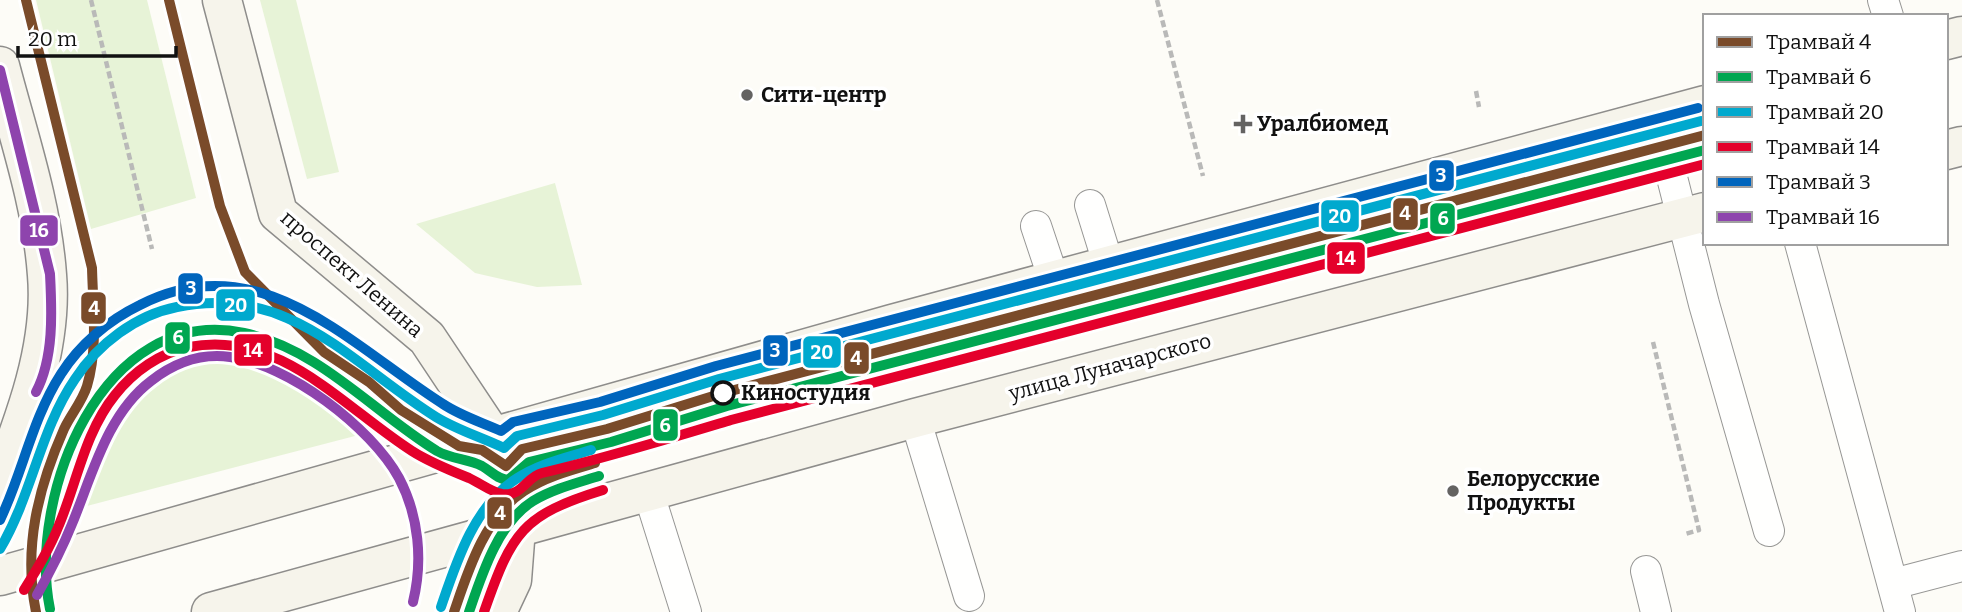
<svg xmlns="http://www.w3.org/2000/svg" width="1962" height="612" viewBox="0 0 1962 612" font-family="Bitter,serif">
<rect width="100%" height="100%" fill="#fdfcf7"/>
<g fill="#e7f3d7">
<path d="M36 0H147L196 198 91 229Z"/>
<path d="M260 0H296L339 172 307 179Z"/>
<path d="M555 183 582 285 537 287 475 273 416 224Z"/>
<path d="M239 330 286 343 342 375 382 415 378 430 83 507 71 497 82 456 118 383 164 347 193 335Z"/>
</g>
<g fill="none" stroke-linecap="round" stroke-linejoin="round">
<defs>
<g id="lane">
<path d="M1883 0 1888 16"/>
<path d="M1657 118 1704 304 1769 531"/>
<path d="M1090 205 1109 266"/>
<path d="M1036 226 1054 280"/>
<path d="M1800 243 1900 612"/>
<path d="M915 418 969 596"/>
<path d="M648 491 686 612"/>
<path d="M1646 571 1656 612"/>
<path d="M1893 584 1962 566"/>
</g>
<g id="secondary">
<path d="M222 0 278 213 427 338 493 437 506 466 514 497 516 528 512 580 497 612"/>
<path d="M1946 40 1962 36"/>
<path d="M0 66C18 135 42 204 47 275 53 345 25 419 0 483"/>
<path d="M1946 150 1962 146"/>
<path d="M0 576 892 324 1705 105"/>
<path d="M211 612 915 418 1705 212"/>
</g>
</defs>
<use href="#lane" stroke="#979795" stroke-width="32"/>
<use href="#secondary" stroke="#8e8d8b" stroke-width="41"/>
<g stroke="#b9b9b8" stroke-width="4.5" stroke-dasharray="7 3.5" stroke-linecap="butt">
<path d="M91 0 152 249"/>
<path d="M1157 0 1203 176"/>
<path d="M1476 91 1479 107"/>
<path d="M1653 342 1699 530 1685 534"/>
</g>
<use href="#lane" stroke="#fffffe" stroke-width="30"/>
<use href="#secondary" stroke="#f6f4eb" stroke-width="38"/>
<defs>
<g id="tram-1">
<path d="M26 0 92 268C93 306 98 350 87 386 82 402 71 414 64 429 38 488 23 548 36 612"/>
<path d="M169 0 220 206 245 272 324 352 369 382 401 410 459 446 482 450 506 466 522 449 607 429 723 393 1705 135"/>
<path d="M454 612C468 571 485 516 524 491 545 477 571 470 595 463"/>
</g>
<g id="tram-2">
<path d="M50 609C27 497 102 303 244 333 320 349 373 412 437 451 451 459 468 459 482 466 491 471 497 479 508 480L529 462 611 442 727 406 1705 150"/>
<path d="M469 612C482 574 498 523 533 501 553 489 577 483 599 476"/>
</g>
<g id="tram-3">
<path d="M0 549C32 495 40 430 75 379 98 344 136 315 177 307 290 284 350 363 436 417 457 430 481 437 504 448L517 436 603 415 719 379 1701 121"/>
<path d="M441 607C456 563 474 506 516 479 538 464 565 458 591 450"/>
</g>
<g id="tram-4">
<path d="M24 590C37 569 50 548 59 525 77 482 85 432 115 395 134 371 160 353 189 347 279 329 343 407 412 451 429 462 449 470 469 478 480 483 491 492 502 494 522 497 526 477 542 473 606 458 668 439 731 420L1705 164"/>
<path d="M484 612C512 532 522 515 603 490"/>
</g>
<path id="tram-5" d="M0 520C23 472 32 419 61 374 80 344 109 320 140 305 260 243 351 346 443 404 461 416 481 422 501 431L513 422 600 402 716 366 1698 108"/>
<g id="tram-6">
<path d="M0 70 50 274C52 312 54 358 36 392"/>
<path d="M37 595C50 572 62 549 72 524 92 476 107 414 151 381 174 363 201 353 230 357 288 364 371 427 399 478 419 516 423 561 413 602"/>
</g>
</defs>
<use href="#tram-1" stroke="#fff" stroke-width="16"/>
<use href="#tram-2" stroke="#fff" stroke-width="16"/>
<use href="#tram-3" stroke="#fff" stroke-width="16"/>
<use href="#tram-4" stroke="#fff" stroke-width="16"/>
<use href="#tram-5" stroke="#fff" stroke-width="16"/>
<use href="#tram-6" stroke="#fff" stroke-width="16"/>
<use href="#tram-1" stroke="#7a4b2a" stroke-width="10"/>
<use href="#tram-2" stroke="#00a651" stroke-width="10"/>
<use href="#tram-3" stroke="#00a9ce" stroke-width="10"/>
<use href="#tram-4" stroke="#e4002b" stroke-width="10"/>
<use href="#tram-5" stroke="#0065bd" stroke-width="10"/>
<use href="#tram-6" stroke="#8e44ad" stroke-width="10"/>
</g>
<g fill="#646362" stroke="#fff" stroke-width="2.5">
<circle cx="747" cy="95" r="7"/>
<path d="M1239.5 113.5h7v7h7v7h-7v7h-7v-7h-7v-7h7z"/>
<circle cx="1453" cy="491" r="7"/>
</g>
<circle fill="#fff" stroke="#111" stroke-width="3.5" cx="723" cy="393" r="11"/>
<g text-anchor="middle" dominant-baseline="central" stroke-width="7" stroke-linejoin="round" paint-order="stroke">
<g font-size="21" font-weight="bold" fill="#111" stroke="#fff" text-anchor="start">
<text x="761" y="95">Сити-центр</text>
<text x="1257" y="124">Уралбиомед</text>
<text x="1467" y="479">Белорусские<tspan x="1467" dy="24">Продукты</tspan></text>
</g>
<g font-size="21" fill="#111" stroke="#fff">
<text transform="translate(352 274) rotate(41)">проспект Ленина</text>
<text transform="translate(1110 367) rotate(-15)">улица Луначарского</text>
</g>
<g font-size="21" font-weight="bold" fill="#111" stroke="#fff" text-anchor="start">
<text x="741" y="393">Киностудия</text>
</g>
</g>
<g stroke="#fff" stroke-width="2.5">
<rect x="1428" y="159" width="27" height="33" rx="7" fill="#0065bd"/>
<rect x="1392" y="197" width="27" height="34" rx="7" fill="#7a4b2a"/>
<rect x="1320" y="199" width="40" height="34" rx="7" fill="#00a9ce"/>
<rect x="1429" y="202" width="27" height="33" rx="7" fill="#00a651"/>
<rect x="19" y="214" width="40" height="33" rx="7" fill="#8e44ad"/>
<rect x="1326" y="241" width="40" height="34" rx="7" fill="#e4002b"/>
<rect x="177" y="272" width="27" height="33" rx="7" fill="#0065bd"/>
<rect x="215" y="288" width="41" height="34" rx="7" fill="#00a9ce"/>
<rect x="80" y="291" width="27" height="34" rx="7" fill="#7a4b2a"/>
<rect x="164" y="321" width="27" height="34" rx="7" fill="#00a651"/>
<rect x="233" y="333" width="40" height="34" rx="7" fill="#e4002b"/>
<rect x="762" y="334" width="27" height="33" rx="7" fill="#0065bd"/>
<rect x="802" y="335" width="40" height="34" rx="7" fill="#00a9ce"/>
<rect x="843" y="341" width="27" height="34" rx="7" fill="#7a4b2a"/>
<rect x="652" y="408" width="27" height="34" rx="7" fill="#00a651"/>
<rect x="486" y="496" width="27" height="34" rx="7" fill="#7a4b2a"/>
</g>
<g font-size="19" text-anchor="middle" font-weight="bold" fill="#fff">
<text x="1441" y="182">3</text>
<text x="1405" y="220">4</text>
<text x="1340" y="223">20</text>
<text x="1443" y="225">6</text>
<text x="39" y="237">16</text>
<text x="1346" y="265">14</text>
<text x="191" y="295">3</text>
<text x="236" y="312">20</text>
<text x="94" y="315">4</text>
<text x="178" y="344">6</text>
<text x="253" y="357">14</text>
<text x="775" y="357">3</text>
<text x="822" y="359">20</text>
<text x="856" y="365">4</text>
<text x="665" y="432">6</text>
<text x="500" y="520">4</text>
</g>
<rect x="1703" y="14" width="245" height="231" fill="#ffffff" stroke="#a0a0a0" stroke-width="2"/>
<rect x="1717" y="37" width="35" height="10" fill="#7a4b2a" stroke="#a0a0a0" stroke-width="2"/>
<text x="1766" y="49" font-size="21" fill="#111111">Трамвай 4</text>
<rect x="1717" y="72" width="35" height="10" fill="#00a651" stroke="#a0a0a0" stroke-width="2"/>
<text x="1766" y="84" font-size="21" fill="#111111">Трамвай 6</text>
<rect x="1717" y="107" width="35" height="10" fill="#00a9ce" stroke="#a0a0a0" stroke-width="2"/>
<text x="1766" y="119" font-size="21" fill="#111111">Трамвай 20</text>
<rect x="1717" y="142" width="35" height="10" fill="#e4002b" stroke="#a0a0a0" stroke-width="2"/>
<text x="1766" y="154" font-size="21" fill="#111111">Трамвай 14</text>
<rect x="1717" y="177" width="35" height="10" fill="#0065bd" stroke="#a0a0a0" stroke-width="2"/>
<text x="1766" y="189" font-size="21" fill="#111111">Трамвай 3</text>
<rect x="1717" y="212" width="35" height="10" fill="#8e44ad" stroke="#a0a0a0" stroke-width="2"/>
<text x="1766" y="224" font-size="21" fill="#111111">Трамвай 16</text>
<path d="M18 46v10h158v-10" fill="none" stroke="#111111" stroke-width="3.5"/>
<text x="28" y="46" font-size="21" fill="#111111" stroke="#ffffff" stroke-width="5" paint-order="stroke">20 m</text>
</svg>
